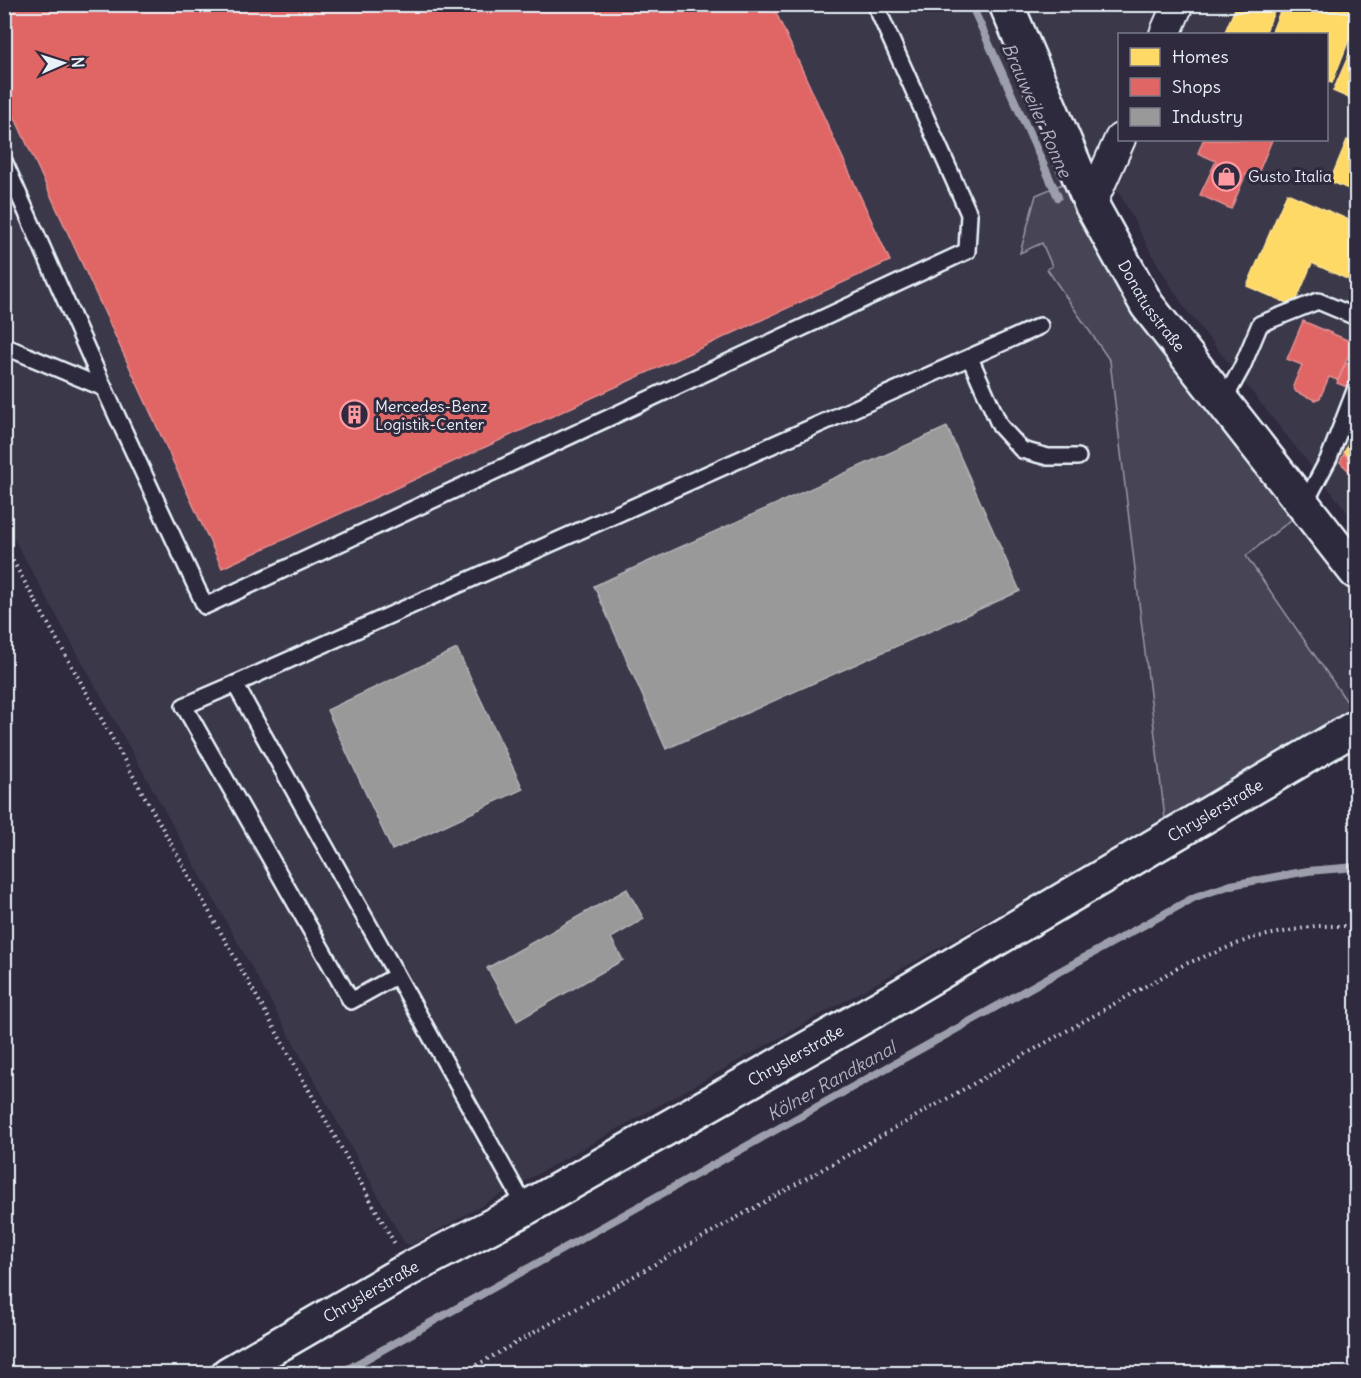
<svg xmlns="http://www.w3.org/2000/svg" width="1361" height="1378" viewBox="0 0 1361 1378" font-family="Delius,sans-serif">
<rect width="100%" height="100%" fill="#2f2a3d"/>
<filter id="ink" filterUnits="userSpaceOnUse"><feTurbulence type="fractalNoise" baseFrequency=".0167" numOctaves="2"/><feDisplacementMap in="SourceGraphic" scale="12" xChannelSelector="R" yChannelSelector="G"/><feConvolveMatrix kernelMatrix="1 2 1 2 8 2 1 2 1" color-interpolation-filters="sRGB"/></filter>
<g filter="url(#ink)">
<g fill="#3b3749" fill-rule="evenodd">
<path d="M4 5H1356V523L1184 307 1152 255 1119 192 1067 182 1021 252 1042 243 1053 266 1047 269 1110 361 1165 819 1008 909 412 1245 405 1244 5 523ZM1120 34H1326V140H1120Z"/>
<path d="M1297 515 1356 589V707L1352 709 1246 556Z"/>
</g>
<path fill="#464455" stroke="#979aa6" stroke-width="1.5" d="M1067 182 1297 515 1246 556 1352 709 1165 819 1110 361 1047 269 1052 266 1042 243 1020 253 1036 195Z"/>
<g fill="#ffd966" stroke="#f8e092" stroke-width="1.5">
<path d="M1237 4H1277L1265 34H1224Z"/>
<path d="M1283 4H1356V22L1332 83 1326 81V34H1271Z"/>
<path d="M1351 50 1356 52V101L1333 91Z"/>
<path d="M1347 140 1356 144V192L1330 181Z"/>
<path d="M1287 193 1356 223V283L1312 263 1294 306 1247 286Z"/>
<path d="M1350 440 1356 443V469L1344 453Z"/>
</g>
<g fill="#e06666" stroke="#e29092" stroke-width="1.5">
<path d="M4 4H772L890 261 222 568 4 94Z"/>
<path d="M1203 140H1272L1256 178 1246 174 1231 209 1200 195 1216 161 1198 153Z"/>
<path d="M1303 321 1354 343 1338 380 1329 377 1320 398 1315 400 1296 392 1293 386 1302 365 1287 359Z"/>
<path d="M1346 363 1356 367 1347 387 1337 383Z"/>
<path d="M1356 424V443L1350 440Z"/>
<path d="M1344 453 1356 469V478L1340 462Z"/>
</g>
<g fill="#999" stroke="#b1b3b6" stroke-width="1.5">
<path d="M947 427 1020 591 666 749 594 586Z"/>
<path d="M457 649 523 789 392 850 327 710Z"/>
<path d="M627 889 644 919 611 938 623 960 517 1021 487 968Z"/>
</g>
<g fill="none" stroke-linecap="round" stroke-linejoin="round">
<g stroke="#9c9fab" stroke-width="8">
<path d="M971 4 1058 197"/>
<path d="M339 1374 1053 975 1195 897 1231 885 1308 871 1356 867"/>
</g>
<defs>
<g id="lane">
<path d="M4 161 104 388"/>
<path d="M4 346 104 388 205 606 967 251 969 214 875 4"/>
<path d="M970 358 1000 426 1022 450 1048 457H1078"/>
<path d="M1223 402 1242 367 1260 324 1318 301 1356 317"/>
<path d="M1304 505 1329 458 1356 388"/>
<path d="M235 684 184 706 351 1001 396 976"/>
<path d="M526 1208 235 684 1040 326"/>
</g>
<g id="street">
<path d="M1165 34 1178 4"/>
<path d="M1091 204 1120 139"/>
</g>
<g id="secondary">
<path id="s1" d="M1006 4 1091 204 1147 305 1356 572"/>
<path id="s2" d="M228 1374 409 1269 526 1208 893 1000 1356 727"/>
</g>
</defs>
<use href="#lane" stroke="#e8f1f8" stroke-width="20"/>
<use href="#street" stroke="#e8f1f8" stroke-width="34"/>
<use href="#secondary" stroke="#e8f1f8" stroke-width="38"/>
<g stroke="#e8f1f8" stroke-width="4" stroke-dasharray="1.5 4.5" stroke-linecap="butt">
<path d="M4 545 395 1244"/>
<path d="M461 1374 1183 965 1252 938 1315 926H1356"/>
</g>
<use href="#lane" stroke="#2f2a3d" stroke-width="15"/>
<use href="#street" stroke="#2f2a3d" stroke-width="30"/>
<use href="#secondary" stroke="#2f2a3d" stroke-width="33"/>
</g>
</g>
<defs>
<symbol id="shop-ring" viewBox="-11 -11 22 22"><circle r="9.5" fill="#2f2a3d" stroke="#ff9aa2" stroke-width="1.5"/><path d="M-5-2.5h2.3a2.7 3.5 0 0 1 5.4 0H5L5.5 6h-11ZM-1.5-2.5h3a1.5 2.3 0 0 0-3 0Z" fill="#ff9aa2"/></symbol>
<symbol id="building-ring" viewBox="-11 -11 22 22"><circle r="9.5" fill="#2f2a3d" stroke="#ff9aa2" stroke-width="1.5"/><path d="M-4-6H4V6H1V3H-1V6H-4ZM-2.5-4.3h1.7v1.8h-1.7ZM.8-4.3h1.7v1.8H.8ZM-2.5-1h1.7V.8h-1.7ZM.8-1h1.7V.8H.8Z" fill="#ff9aa2"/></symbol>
</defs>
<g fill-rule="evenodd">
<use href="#shop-ring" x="1210" y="160" width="33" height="33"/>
<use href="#building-ring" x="338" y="398" width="33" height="33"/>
</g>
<g text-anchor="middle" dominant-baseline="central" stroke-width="6" stroke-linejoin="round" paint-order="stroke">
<g font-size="16" fill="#e8f1f8" stroke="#2f2a3d" text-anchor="start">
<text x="1248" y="176">Gusto Italia</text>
<text x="375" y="406">Mercedes-Benz<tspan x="375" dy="18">Logistik-Center</tspan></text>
</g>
<g font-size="16" fill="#e8f1f8" stroke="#2f2a3d">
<text stroke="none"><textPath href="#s1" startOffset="336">Donatusstraße</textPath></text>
<text stroke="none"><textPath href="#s2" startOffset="1137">Chryslerstraße</textPath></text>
<text stroke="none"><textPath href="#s2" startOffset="651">Chryslerstraße</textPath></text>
<text stroke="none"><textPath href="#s2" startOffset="165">Chryslerstraße</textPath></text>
</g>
<g font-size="18" font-style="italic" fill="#afb4be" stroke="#2f2a3d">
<text transform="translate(1037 110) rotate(66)">Brauweiler Ronne</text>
<text transform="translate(831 1081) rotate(-29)">Kölner Randkanal</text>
</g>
</g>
<rect width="1361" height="1378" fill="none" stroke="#2f2a3d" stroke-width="24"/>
<rect x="12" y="12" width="1337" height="1354" fill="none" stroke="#e8f1f8" stroke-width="2" filter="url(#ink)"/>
<rect x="1118" y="33" width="210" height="108" fill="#2f2a3d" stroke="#797a88" stroke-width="1.5"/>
<rect x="1130" y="48" width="30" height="18" fill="#ffd966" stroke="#797a88" stroke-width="1.5"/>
<text x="1172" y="63" font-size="18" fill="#e8f1f8">Homes</text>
<rect x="1130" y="78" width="30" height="18" fill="#e06666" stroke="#797a88" stroke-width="1.5"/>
<text x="1172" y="93" font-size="18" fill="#e8f1f8">Shops</text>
<rect x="1130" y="108" width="30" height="18" fill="#999999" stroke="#797a88" stroke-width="1.5"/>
<text x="1172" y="123" font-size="18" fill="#e8f1f8">Industry</text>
<g transform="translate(63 63) rotate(87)" stroke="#2f2a3d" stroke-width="4.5" paint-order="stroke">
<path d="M0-4.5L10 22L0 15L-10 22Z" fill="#e8f1f8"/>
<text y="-9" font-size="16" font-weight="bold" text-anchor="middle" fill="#e8f1f8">N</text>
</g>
</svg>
